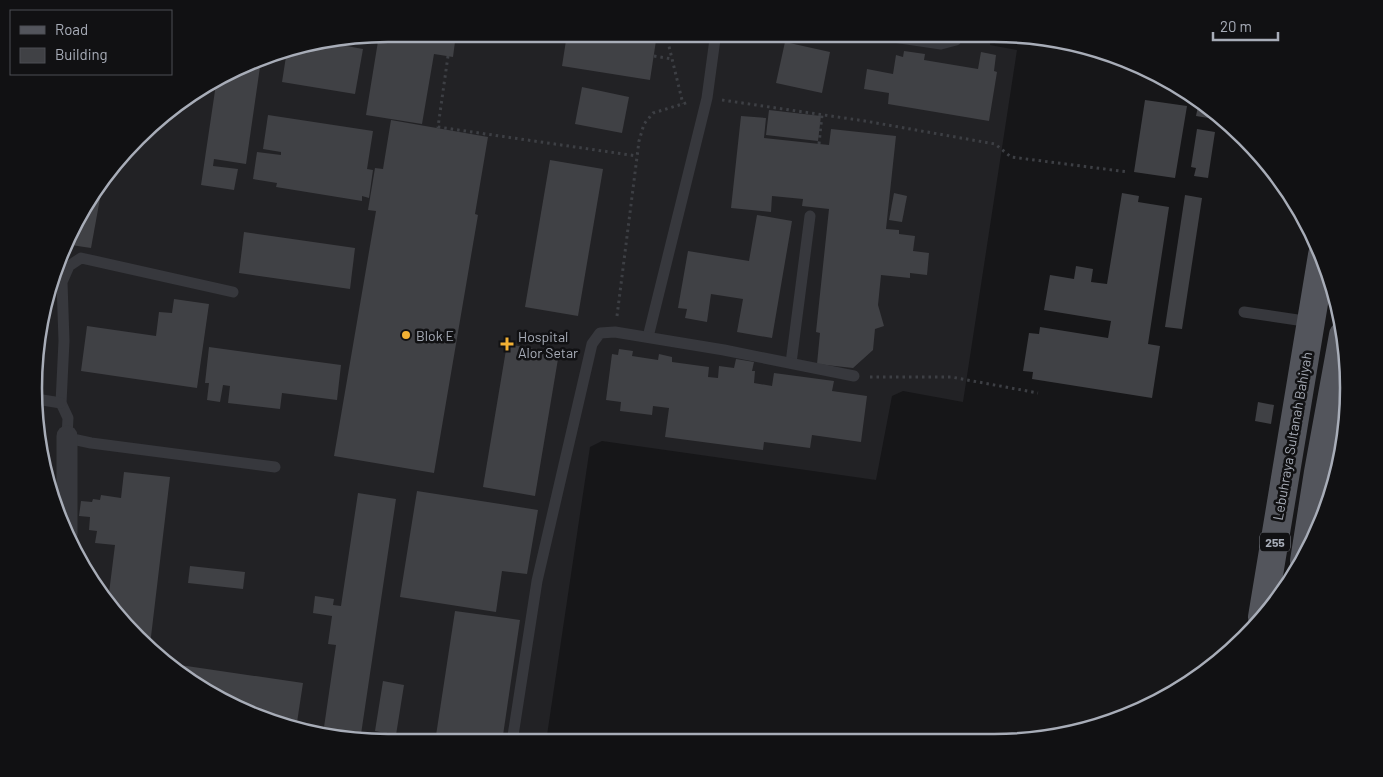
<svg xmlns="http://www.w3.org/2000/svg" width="1383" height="777" viewBox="0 0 1383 777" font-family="Barlow,sans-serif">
<rect width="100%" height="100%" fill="#161618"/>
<path fill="#222225" d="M389 34H991L990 45 1017 50 963 402 903 391 892 396 876 480 602 441 590 447 546 742 366 743 275 725 211 696 122 622 61 524 34 411 46 296 94 191 173 107 275 52Z"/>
<g fill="#404145">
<path d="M388 34H456L453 57 434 54 422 124 366 115 379 35Z"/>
<path d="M567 34H657L650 80 562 66Z"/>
<path d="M785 42 830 52 822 93 776 83Z"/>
<path d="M330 43 363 49 355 94 282 82 287 50Z"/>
<path d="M904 51 925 54 924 60 978 69 981 52 996 55 994 71 997 72 989 121 888 104 889 93 864 89 867 69 893 74 896 55 903 57Z"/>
<path d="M261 60 246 164 214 159 213 166 238 169 234 190 201 185 216 84Z"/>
<path d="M582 87 629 97 622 133 575 124Z"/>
<path d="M1145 100 1187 106 1175 178 1134 172Z"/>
<path d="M1199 101 1227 121 1196 116Z"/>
<path d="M769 110 821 116 818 141 766 135Z"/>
<path d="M268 115 373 131 367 169 373 170 369 198 362 196V201L276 187 277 183 253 179 257 152 281 155V152L263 149Z"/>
<path d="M741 116 766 118 764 138 829 145 831 129 896 136 886 229 899 230V234L915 236 913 251 929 253 927 275 910 273V278L881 275 878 305 884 326 875 329 873 350 853 368 817 364 820 333 816 332 829 209 802 206 803 199 772 196 771 212 731 208Z"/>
<path d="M391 120 488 137 475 214 478 215 434 473 334 456 376 211 368 210 375 168 383 169Z"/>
<path d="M1197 129 1215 132 1208 178 1194 176 1196 168 1191 167Z"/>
<path d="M550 160 603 169 578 316 525 307Z"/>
<path d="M103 182 91 248 71 245 73 237 94 191Z"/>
<path d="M894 193 907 196 902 222 889 220Z"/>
<path d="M1122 193 1139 196 1138 202 1169 207 1148 344 1160 346 1152 398 1032 379 1033 372 1023 371 1029 333 1039 334 1040 327 1108 338 1111 321 1044 310 1050 275 1074 279 1076 266 1093 269 1091 282 1107 284Z"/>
<path d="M1185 195 1202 198 1182 329 1165 327Z"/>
<path d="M757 215 792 221 772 338 737 332 743 299 711 294 707 322 685 318 687 309 678 308 688 251 749 261Z"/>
<path d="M244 232 355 248 350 289 239 273Z"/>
<path d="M174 299 209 304 197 388 81 371 87 326 156 336 159 312 172 313Z"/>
<path d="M507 344 559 353 535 496 483 487Z"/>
<path d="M209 347 341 365 337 400 282 393 280 409 228 403 230 386 223 385 220 402 207 400 209 383H205Z"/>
<path d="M619 349 633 351 632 356 658 360 659 354 672 357V362L709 367 708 377 718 378 719 366 734 368 736 359 754 362 752 371H755L754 383 772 386 774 373 834 381 832 391 867 396 861 442 812 435 810 448 764 442 763 450 665 437 669 408 653 406 652 415 620 411 621 402 606 400 612 354 618 355Z"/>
<path d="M1258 402 1274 405 1271 424 1255 421Z"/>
<path d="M124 472 170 477 150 645 122 622 99 586 106 587 105 592 109 593 115 545 95 543 97 531 89 530 90 517 79 516 81 501 92 502 93 499 100 500 101 495 121 498Z"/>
<path d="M417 491 538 510 527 574 502 571 496 612 400 597Z"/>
<path d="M358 493 396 499 360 741 323 734 336 645 328 644 332 616 313 613 315 596 334 599 333 605 341 606Z"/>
<path d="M190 566 245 572 243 589 188 583Z"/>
<path d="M455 611 520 620 502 742H435Z"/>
<path d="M173 664 303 683 296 729 275 725 211 696Z"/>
<path d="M383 681 404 685 396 735 375 731Z"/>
</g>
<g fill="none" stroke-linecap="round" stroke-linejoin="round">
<g stroke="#3d3f44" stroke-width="3" stroke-dasharray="2.5 4" stroke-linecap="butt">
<path d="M521 34 566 41"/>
<path d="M666 34 683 104"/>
<path d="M448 56 438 127 637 156"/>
<path d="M654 56 672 59"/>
<path d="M722 100 865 121 995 144 1011 157 1128 172"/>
<path d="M819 144 822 115"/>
<path d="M617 316 639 141 644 124 653 113 689 102"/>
<path d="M870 377H951L1038 393"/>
</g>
<g stroke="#37383d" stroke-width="11">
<path d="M873 34 941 44 956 40 960 34"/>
<path d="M233 292 81 258 69 266 62 282 64 341 61 403 68 418 67 436 77 440 91 443 275 467"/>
<path d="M1244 312 1311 322"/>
<path d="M648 337 707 98 715 39 717 34"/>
<path d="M791 363 810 216"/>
<path d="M36 399 61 403"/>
<path d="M512 742 537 581 592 344 600 333 615 332 724 350 854 376"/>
</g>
<path stroke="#37383d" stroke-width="21" d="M67 436V535"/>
<g stroke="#53555c" stroke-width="28">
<path d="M1304 561 1318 472 1343 335"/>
<path d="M1262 617 1322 255"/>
</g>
</g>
<g fill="#f2b134" stroke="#111113" stroke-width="2">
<circle cx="406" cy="335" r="5"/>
<path d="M504.5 336.5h5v5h5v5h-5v5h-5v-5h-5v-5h5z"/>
</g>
<g text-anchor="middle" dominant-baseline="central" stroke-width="5" stroke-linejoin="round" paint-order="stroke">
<rect fill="#111113" stroke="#7b7e86" stroke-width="1" x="1260" y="532.5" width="30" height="19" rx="4"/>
<g font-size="12" font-weight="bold" fill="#a8adb8">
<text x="1275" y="542">255</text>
</g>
<g font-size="14" fill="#a8adb8" stroke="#111113" text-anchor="start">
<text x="416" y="335">Blok E</text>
<text x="518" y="336">Hospital<tspan x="518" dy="16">Alor Setar</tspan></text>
</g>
<g font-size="14" fill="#a8adb8" stroke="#111113">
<text transform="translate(1292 436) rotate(-80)">Lebuhraya Sultanah Bahiyah</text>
</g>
</g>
<path d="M0 0H1383V777H0ZM388 42H994A346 346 0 0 1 1340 388V388A346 346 0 0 1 994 734H388A346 346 0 0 1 42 388V388A346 346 0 0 1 388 42Z" fill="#111113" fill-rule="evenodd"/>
<path fill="none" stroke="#a8adb8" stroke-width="2.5" d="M388 42H994A346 346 0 0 1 1340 388V388A346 346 0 0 1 994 734H388A346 346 0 0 1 42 388V388A346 346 0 0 1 388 42Z"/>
<rect x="10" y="10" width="162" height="65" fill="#111113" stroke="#4d4f55"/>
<rect x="20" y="26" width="25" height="8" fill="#53555c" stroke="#4d4f55"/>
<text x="55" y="35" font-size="15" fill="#a8adb8">Road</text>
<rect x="20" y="48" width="25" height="15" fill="#404145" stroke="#4d4f55"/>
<text x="55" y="60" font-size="15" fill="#a8adb8">Building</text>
<path d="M1213 32v8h65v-8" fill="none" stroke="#a8adb8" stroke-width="2.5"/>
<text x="1220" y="32" font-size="15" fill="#a8adb8" stroke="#111113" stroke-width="4" paint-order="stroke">20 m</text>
</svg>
